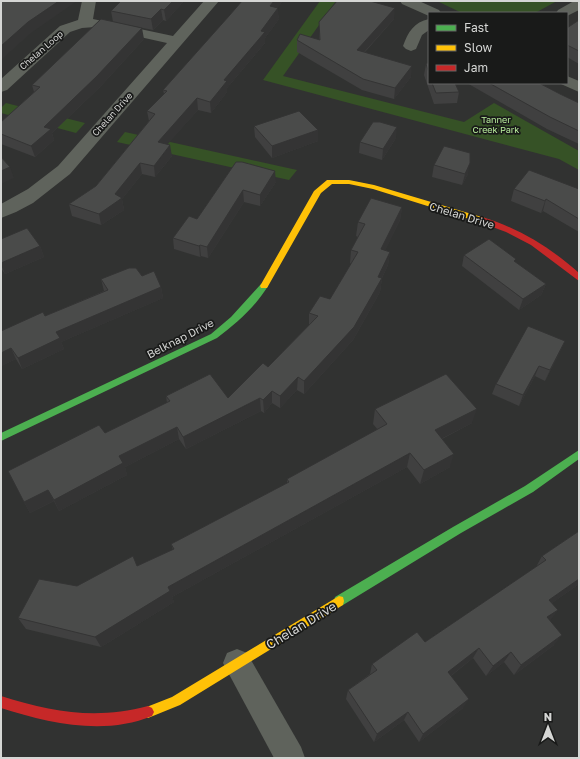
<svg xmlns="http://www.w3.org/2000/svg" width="580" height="759" viewBox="0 0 580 759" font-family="'Golos Text',sans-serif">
<rect width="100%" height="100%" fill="#313231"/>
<g fill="#365226">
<path d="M320 1H336L283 76 464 122 494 103 579 151V170L559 159 263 80Z"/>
<path d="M437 1H557L535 13H462Z"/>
<path d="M6 103 85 123 76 133 1 113V108Z"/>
<path d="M125 132 297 170 289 180 117 142Z"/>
</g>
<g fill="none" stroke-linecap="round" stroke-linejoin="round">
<g fill="#5f635c" fill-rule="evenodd">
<path d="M82 1H96L93 19 173 36 204 1H219L70 174 33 203 16 212 1 218V204L28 189 58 166 167 43 95 27 82 28 70 32 7 90 1 92V79L60 26 78 20Z"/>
<path d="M400 1H419L439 10 441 13H429V16L402 4Z"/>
<path d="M574 1H579V10L567 16V13H556L558 10Z"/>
<path d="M429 19V30L422 35 416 49 411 51 406 49 403 46C408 32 414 22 429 19Z"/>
<path d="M567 76 579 81V92L561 84V83H567Z"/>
<path d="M237 649 247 653 301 747 305 758H274L223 663 227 653Z"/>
</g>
<g fill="#4caf50" fill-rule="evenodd">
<path d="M264 283 268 286C256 306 236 324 217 338L1 441V433L211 334 231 317 261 284Z"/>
<path d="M579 450V459L533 492 461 533 343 605 339 606 335 605 334 601 335 597 453 527 525 486Z"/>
</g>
<g fill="#ffc107" fill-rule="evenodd">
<path d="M327 180H349L374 185 485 218 486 220 482 223 373 189 349 184H332L321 193 267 288H261L260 286 314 191Z"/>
<path d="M339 596 343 597 344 601 343 605 180 705 148 718 144 716 142 712 144 708 172 697Z"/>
</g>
<g fill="#c62828" fill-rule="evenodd">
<path d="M482 217C519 228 551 248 579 273V281L531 245 506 232 479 222 478 220Z"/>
<path d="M1 696C52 712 96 720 148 706L152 708 154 712 152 716C104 736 48 723 1 708Z"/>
</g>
</g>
<g fill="#404040">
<path d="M119 1H184L166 21 163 20 153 30 113 22 111 11 120 3Z"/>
<path d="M283 1 277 8 279 19 265 38V43L227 88V92L211 113 198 110 167 144 172 156 155 177 142 174 122 199 124 210 101 225 72 216 69 204 96 186 149 121 147 111 164 94 163 90Z"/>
<path d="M394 19 365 52 411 77 394 99 362 90 297 52V40H319V22Z"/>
<path d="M579 20V64L567 57V28Z"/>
<path d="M144 39 100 87 52 133 54 140 35 157 1 144V122L34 92 32 85Z"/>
<path d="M429 62V83H455L459 92 457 103 434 104 424 75 426 64Z"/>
<path d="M467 83H539L560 94 579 103V144L547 129Z"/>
<path d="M254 126 318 130V141L272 158 255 137Z"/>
<path d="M396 138 382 160 359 153 360 142Z"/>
<path d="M236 162 276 182 260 206 244 202 208 258 201 256 200 257 174 249 173 238 197 219Z"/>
<path d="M434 165 468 174 462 185 432 177Z"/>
<path d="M514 189H579V232L543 211 541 213 511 201Z"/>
<path d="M402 207 400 220 385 250 390 252 388 265 382 278 380 292 353 340 304 394 297 390 280 408 272 403 264 413 261 411 186 449 179 439 125 467 127 475 59 511 54 501 30 513 24 502 105 433 167 403 166 396 228 398 268 367 309 325V313L330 299 351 264 350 263 351 250 358 237 356 236 358 222Z"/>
<path d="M1 239 40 246 44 257 5 274 1 268Z"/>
<path d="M464 255 515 262 546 284 541 295 519 310 462 266Z"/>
<path d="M142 276 161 287 163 298 61 342 64 349 22 369 16 359 1 366V331L45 316 104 291 101 279Z"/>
<path d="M560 352 545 381 535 376 519 406 492 394 496 384Z"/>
<path d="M375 409 472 423 442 439 450 467 420 484 407 467 172 597 174 602 101 647 26 629 18 618 77 586 137 566 173 550 171 544 287 483V479L378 430 373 424Z"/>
<path d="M579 531V584L552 603 550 621 554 645 514 675 504 662 486 676 473 658 451 676 463 708 419 742 404 720 374 742 346 699 348 690 370 674 372 664 425 642 536 567 542 556Z"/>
</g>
<g fill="#343434">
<path d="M59 1H77L31 33 1 60V46L28 22Z"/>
<path d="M173 1H184L166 21 164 10Z"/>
<path d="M274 1H283L270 17V6Z"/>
<path d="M278 8 279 19 265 38V43L227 88V92L211 113 210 102 224 80Z"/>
<path d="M395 8 394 19 356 61 357 50Z"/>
<path d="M161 9 163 20 153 30 151 19Z"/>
<path d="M142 28 144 39 100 87 52 133 54 140 35 157 31 146 44 127Z"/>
<path d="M412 66 411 77 394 99 395 88Z"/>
<path d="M197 98 198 110 160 153 158 142Z"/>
<path d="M397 127 396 138 382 160 383 149Z"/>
<path d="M318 130V141L272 158V146Z"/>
<path d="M170 145 172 156 155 177 154 166Z"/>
<path d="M140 163 142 174 122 199 124 210 101 225 99 214Z"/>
<path d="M470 163 468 174 462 185 465 174Z"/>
<path d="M10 167 14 178 1 184V171Z"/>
<path d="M275 171 276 182 260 206V195Z"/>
<path d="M243 190 244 202 208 258 207 247Z"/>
<path d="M546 199 543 211 541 213 545 201Z"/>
<path d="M402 207 400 220 379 263 381 249Z"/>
<path d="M200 245 201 256 200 257 199 246Z"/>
<path d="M40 246 44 257 5 274 1 265V263Z"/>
<path d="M390 252 388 265 382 278 380 292 353 340 304 394V381L378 277Z"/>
<path d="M546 284 541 295 519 310 523 299Z"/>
<path d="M161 287 163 298 61 342 64 349 22 369 18 358 56 332Z"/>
<path d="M565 341 560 352 545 381 550 370Z"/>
<path d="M11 348 16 359 1 366V353Z"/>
<path d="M539 366 535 376 519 406 523 395Z"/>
<path d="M298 377 297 390 280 408V396Z"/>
<path d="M272 391V403L264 413 263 400Z"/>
<path d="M260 398 261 411 186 449 183 437Z"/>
<path d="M477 409 472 423 431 444 435 430Z"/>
<path d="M177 427 179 439 125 467 127 475 59 511 54 500 119 456Z"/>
<path d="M410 453 407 467 172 597 174 602 101 647 95 637 168 587Z"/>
<path d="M454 454 450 467 420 484 424 470Z"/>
<path d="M48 490 54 501 30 513 24 502Z"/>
<path d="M579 579V584L541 611 549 600Z"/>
<path d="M558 610 550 621 547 617Z"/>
<path d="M562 635 554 645 514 675 521 665Z"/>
<path d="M479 648 473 658 443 682 448 672Z"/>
<path d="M511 652 504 662 486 676 493 666Z"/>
<path d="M469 699 463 708 419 742 423 734Z"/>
<path d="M408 712 404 720 374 742 377 734Z"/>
</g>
<g fill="#4a4b4a" stroke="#343434">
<path d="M1 1H59L28 22 1 46Z"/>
<path d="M121 1H173L164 10 161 9 151 19 111 11Z"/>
<path d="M242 1H274L270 6 278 8 261 31 265 32 224 80 227 81 210 102 197 98 158 142 170 145 154 166 140 163 115 194 122 198 99 214 69 204 96 186 155 114 147 111 167 91 163 90 229 16Z"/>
<path d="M337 1H370L395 8 357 50 412 66 395 88 363 79 297 40 300 34 320 40 319 22Z"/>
<path d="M101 19 142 28 97 76 44 127 51 129 31 146 1 134V122L40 87 32 85Z"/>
<path d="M579 20V51L567 45V28Z"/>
<path d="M429 62V73L426 64Z"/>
<path d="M432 83H455L459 92 436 93Z"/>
<path d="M489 83H539L560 94 579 103V131L550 117Z"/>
<path d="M299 111 318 130 272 146 254 126Z"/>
<path d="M373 122H380L397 127 383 149 360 142Z"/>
<path d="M444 146 470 153V163L465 174 434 165Z"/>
<path d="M1 157 10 167 1 171Z"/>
<path d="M236 162H242L275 171 260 195 243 190 207 247 200 245 199 246 173 238 189 216 197 219Z"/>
<path d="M529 170 579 189V219L546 199 545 201 514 189Z"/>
<path d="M371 198 402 207 381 249 390 252 378 277 382 278 354 327 304 381 298 377 280 396 272 391 263 400 260 398 183 437 177 427 119 456 123 463 54 500 48 490 24 502 8 471 99 425 105 433 170 401 166 396 210 374 228 398 263 363 268 367 318 316 309 313 320 296 330 299 358 252 351 250 365 224 358 222Z"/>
<path d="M27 228 40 246 1 263V239Z"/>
<path d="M489 239 516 259 514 261 546 284 523 299 464 255Z"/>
<path d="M129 268H136L142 276 154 271 161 287 56 332 60 338 18 358 11 348 1 353V331L43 312 45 316 108 290 101 279Z"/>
<path d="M528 326 565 341 550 370 539 366 523 395 496 384Z"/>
<path d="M446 374 477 409 435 430 454 454 424 470 410 453 168 587 170 591 95 637 18 618 39 579 77 586 133 556 137 566 174 549 171 544 289 482 287 479 387 424 375 409Z"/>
<path d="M579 531V579L549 600 558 610 547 617 562 635 521 665 511 652 493 666 479 648 448 672 469 699 423 734 408 712 377 734 348 690 377 670 372 664 417 632 425 642 546 560 542 556Z"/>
</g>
<g text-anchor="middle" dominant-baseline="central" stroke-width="3.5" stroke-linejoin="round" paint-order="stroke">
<g font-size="9" fill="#d5d6d4" stroke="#191a19">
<text transform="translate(41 50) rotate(-41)">Chelan Loop</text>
<text transform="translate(112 114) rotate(-48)">Chelan Drive</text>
</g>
<g font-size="9" fill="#b8ed9c" stroke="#191a19">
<text x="496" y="119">Tanner<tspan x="496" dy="10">Creek Park</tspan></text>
</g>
<g font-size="11" fill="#d5d6d4" stroke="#191a19">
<text transform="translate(462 215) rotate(17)">Chelan Drive</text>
<text transform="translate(180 338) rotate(-27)">Belknap Drive</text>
</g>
<g font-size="13" fill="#d5d6d4" stroke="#191a19">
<text transform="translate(301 625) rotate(-31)">Chelan Drive</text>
</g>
</g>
<rect width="580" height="759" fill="none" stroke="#d5d6d4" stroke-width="4"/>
<rect x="428" y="12" width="140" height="72" fill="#191a19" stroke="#646564"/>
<rect x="436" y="25" width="20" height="6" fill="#4caf50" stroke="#646564"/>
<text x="464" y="32" font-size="12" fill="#d5d6d4">Fast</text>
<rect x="436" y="45" width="20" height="6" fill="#ffc107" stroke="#646564"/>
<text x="464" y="52" font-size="12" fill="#d5d6d4">Slow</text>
<rect x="436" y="65" width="20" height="6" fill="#c62828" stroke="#646564"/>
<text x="464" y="72" font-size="12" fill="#d5d6d4">Jam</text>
<g transform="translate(548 727)" stroke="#191a19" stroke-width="3" paint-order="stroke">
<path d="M0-3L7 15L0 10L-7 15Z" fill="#d5d6d4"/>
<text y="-6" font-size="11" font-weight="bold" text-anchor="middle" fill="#d5d6d4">N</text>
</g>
</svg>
